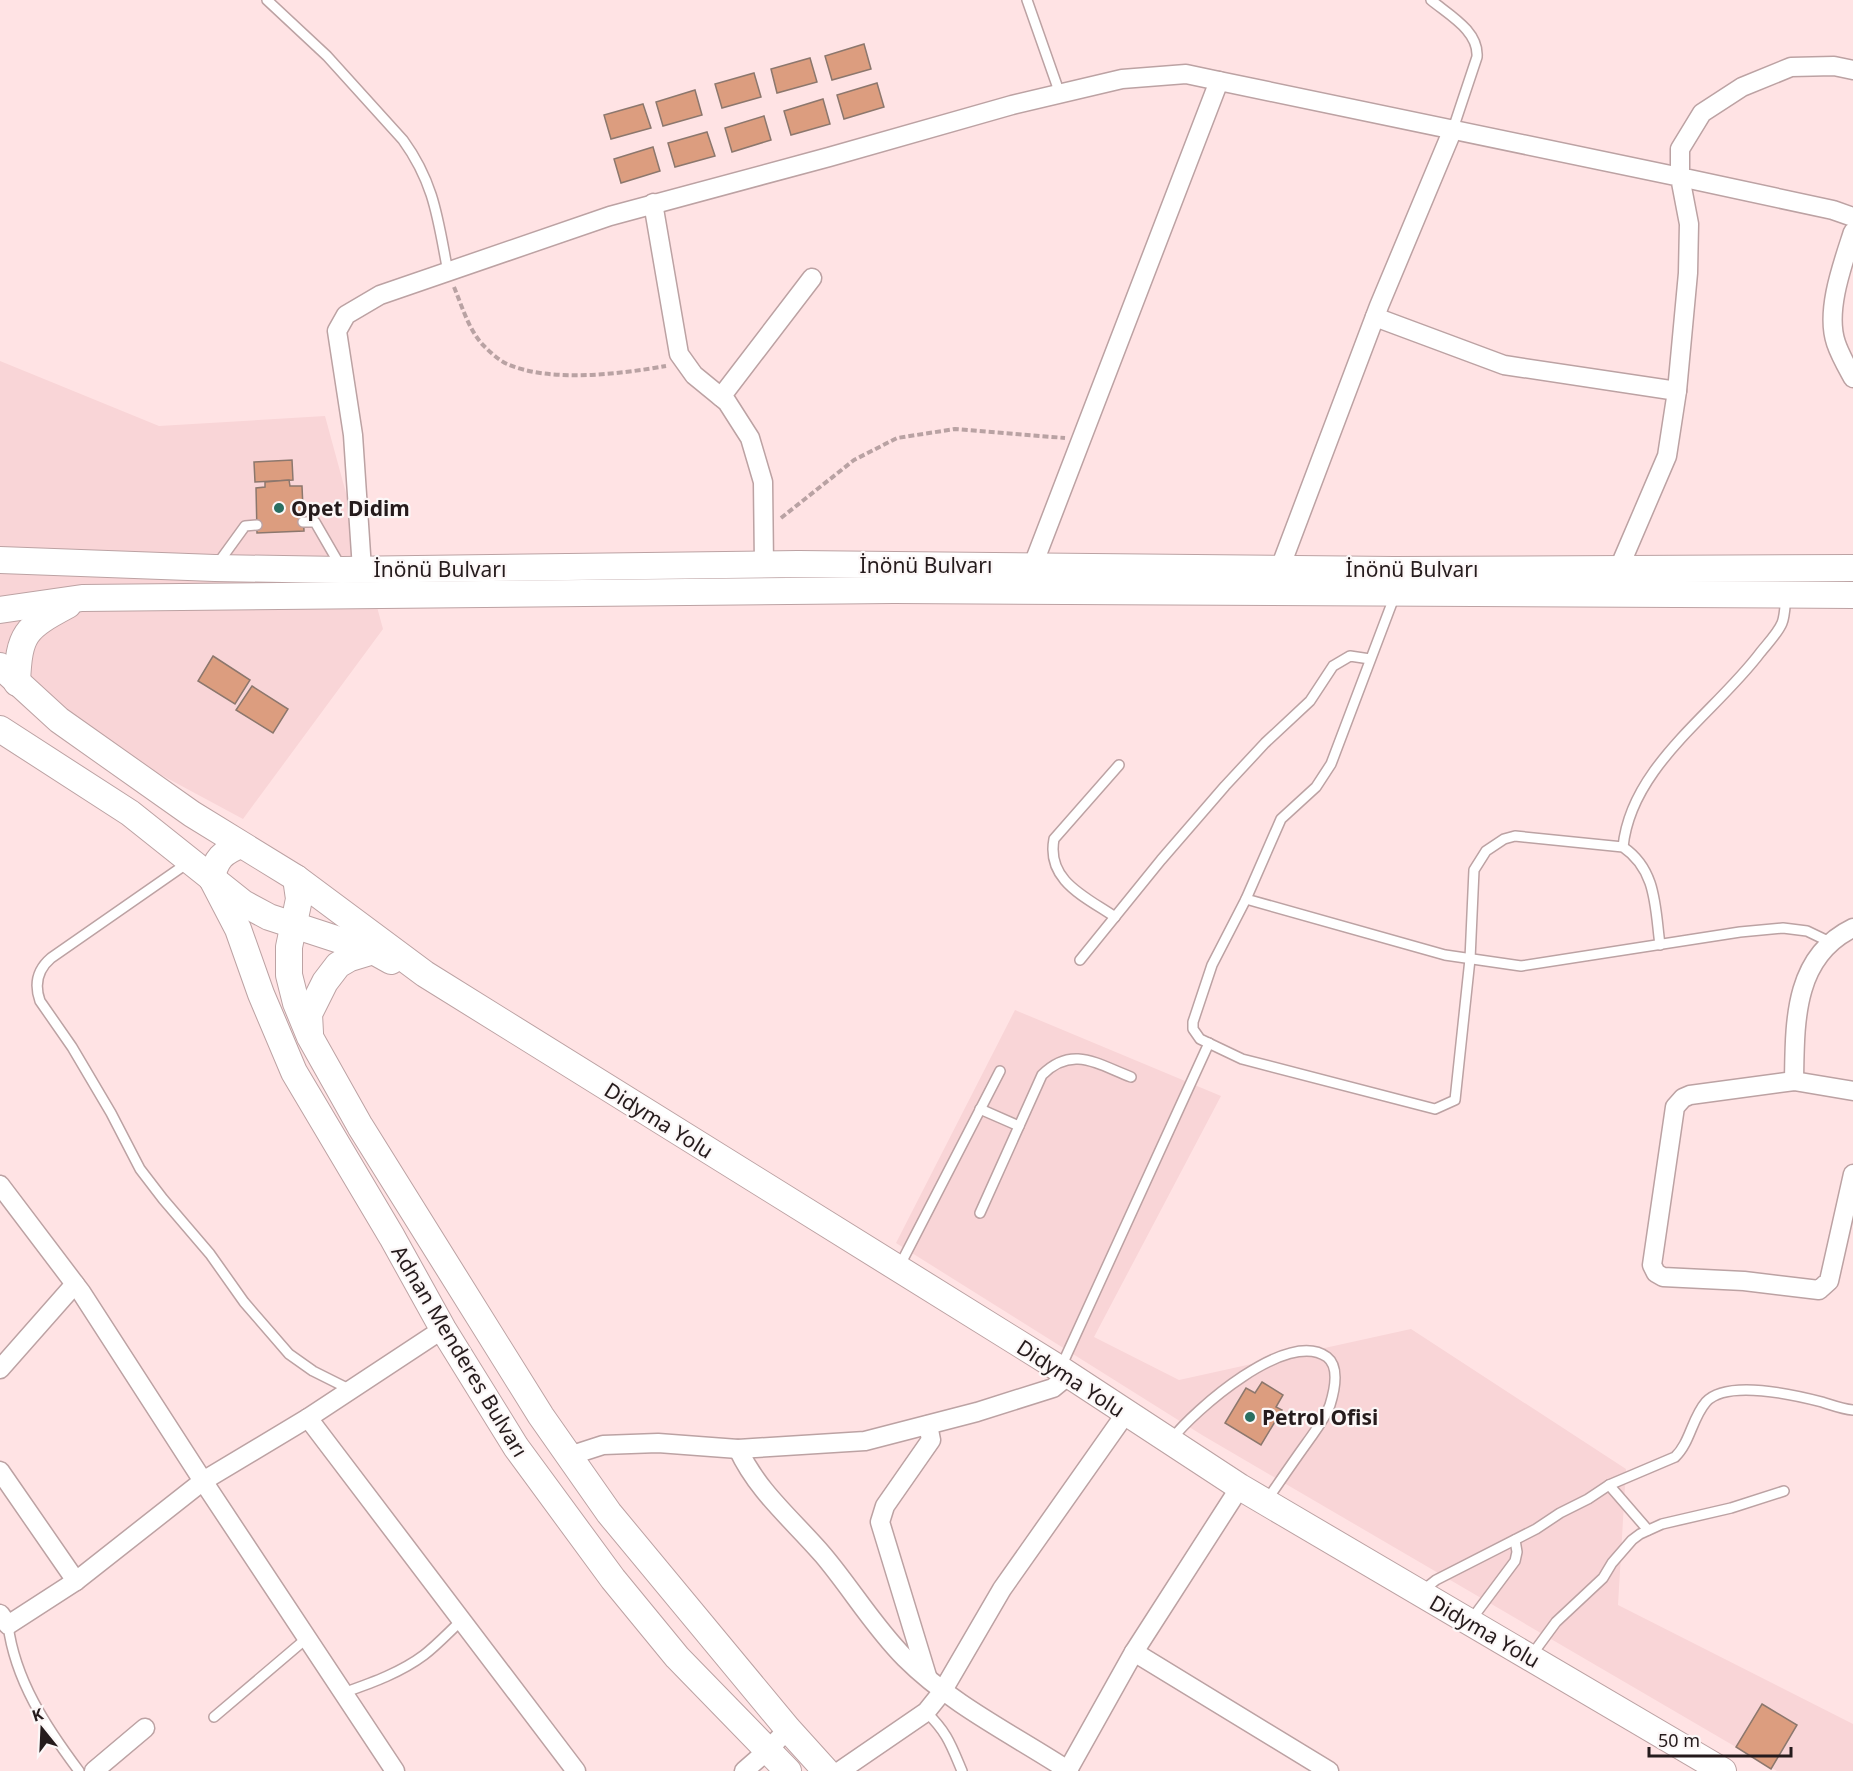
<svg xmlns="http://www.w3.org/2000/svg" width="1853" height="1771" viewBox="0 0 1853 1771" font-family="'Noto Sans',sans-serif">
<rect width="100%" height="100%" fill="#ffe3e4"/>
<g fill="#f9d5d7">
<path d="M0 361 159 426 325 416 383 629 243 819 59 720 0 661Z"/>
<path d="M1015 1010 1221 1096 1094 1337 1179 1380 1411 1329 1626 1469 1618 1605 1853 1724V1771H1777L1202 1435 896 1243Z"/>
</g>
<g fill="#dc9d7f" stroke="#8c776d" stroke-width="1.5">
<path d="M864 44 871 69 832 80 825 56Z"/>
<path d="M810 58 817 82 777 93 771 69Z"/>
<path d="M754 73 761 97 722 108 715 84Z"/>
<path d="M877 83 884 107 844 119 837 95Z"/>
<path d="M695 90 702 115 663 126 656 102Z"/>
<path d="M823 99 830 124 791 135 784 111Z"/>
<path d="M643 104 651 128 611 139 604 115Z"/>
<path d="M764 116 771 140 732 152 725 128Z"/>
<path d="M707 132 715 156 675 167 668 143Z"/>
<path d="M653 147 660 171 621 183 614 159Z"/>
<path d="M292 460 293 480 255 482 254 462Z"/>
<path d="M289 480 290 486H302L304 531 257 533 256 488 265 487V482Z"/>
<path d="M213 656 250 680 235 704 198 681Z"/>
<path d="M252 686 288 709 273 733 236 710Z"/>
<path d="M1262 1382 1283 1395 1276 1407 1282 1410 1261 1445 1225 1423 1246 1388 1255 1393Z"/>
<path d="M1762 1704 1797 1725 1771 1769 1736 1747Z"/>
</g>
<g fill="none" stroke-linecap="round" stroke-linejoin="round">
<defs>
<g id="lane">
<path d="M267 0 327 56 403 140C435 184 438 221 448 272"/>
<path d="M1027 0 1060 94"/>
<path d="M1431 0C1449 15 1479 31 1477 57L1453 129"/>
<path d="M303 522H315L341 567"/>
<path d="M216 566 245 526 257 525"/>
<path d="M1395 595 1331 764 1316 787 1281 819 1246 899 1212 965 1193 1022V1029L1200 1039 1242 1059 1435 1109 1455 1100 1470 959 1474 870 1486 851 1504 839 1515 836 1623 847C1657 870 1655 908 1660 945"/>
<path d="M1623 847C1631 766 1715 713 1760 653 1767 644 1778 633 1782 623 1785 616 1785 604 1786 596"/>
<path d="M189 862 51 958C37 970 34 984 40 1001L72 1047 111 1113 140 1169 163 1199 210 1254 244 1302 289 1354 313 1371 349 1389"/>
<path d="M1246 899 1445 955 1521 966 1740 932 1783 928 1807 931 1830 942"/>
<path d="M1115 917C1086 897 1046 881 1054 839L1119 765"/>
<path d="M1080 960 1161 860 1225 786 1265 743 1310 701 1333 666 1350 656 1370 659"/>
<path d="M980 1109 1019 1126"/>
<path d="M980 1213 1042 1075C1072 1045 1097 1064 1131 1077"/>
<path d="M899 1267 1000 1071"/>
<path d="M1061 1367 1209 1043"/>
<path d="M1171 1440C1194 1410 1288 1328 1327 1357 1340 1367 1334 1392 1330 1405 1325 1419 1315 1431 1306 1444 1293 1462 1280 1481 1267 1500"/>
<path d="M1609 1485 1648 1530"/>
<path d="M1422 1591 1436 1580 1536 1529 1560 1513 1588 1499 1609 1485 1675 1457C1690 1443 1692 1418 1706 1402 1727 1379 1795 1395 1822 1402 1832 1405 1842 1409 1853 1410"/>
<path d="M1471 1620 1515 1561 1517 1552 1515 1540"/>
<path d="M8 1625C15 1680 46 1727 79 1771"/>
<path d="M1531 1656 1556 1622 1603 1578 1612 1563 1632 1540 1640 1534 1662 1524 1731 1508 1784 1491"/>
<path d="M343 1693C371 1683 400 1673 424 1655 437 1645 449 1632 462 1620"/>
<path d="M926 1712C947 1732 951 1745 962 1771"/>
<path d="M214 1717 307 1638"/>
</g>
<g id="street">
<path d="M1853 70 1834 66 1791 67 1742 87 1702 113 1680 149V177L1833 210 1853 217"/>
<path d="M653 203 679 354 694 375 727 402 750 438 763 482 764 565"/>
<path d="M1853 232C1843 263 1825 311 1836 343 1840 355 1847 367 1853 378"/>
<path d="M1375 317 1504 365 1677 391"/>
<path d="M721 397 812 278"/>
<path d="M1033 565 1219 81 1680 177 1689 224 1688 273 1677 391 1667 456 1619 568"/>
<path d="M1280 568 1379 306 1453 129"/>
<path d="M362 569 353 435 337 331 346 315 380 295 610 216 829 157 1012 105 1122 79 1186 74 1219 81"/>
<path d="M1794 1081C1795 1023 1793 957 1853 928"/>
<path d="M1853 1091 1794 1081 1690 1095 1683 1098 1675 1107 1652 1265 1656 1273 1663 1277 1744 1281 1819 1290 1829 1281 1853 1174"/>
<path d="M0 1185 81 1292 203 1481 395 1771"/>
<path d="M0 1369 75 1284"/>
<path d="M308 1418 576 1771"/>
<path d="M738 1449C758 1492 792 1519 823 1555 851 1588 874 1627 905 1658 952 1705 1014 1735 1069 1771"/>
<path d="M569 1456 603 1445 658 1443 738 1449 865 1441 977 1412 1053 1388 1069 1375"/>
<path d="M0 1471 76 1581"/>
<path d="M0 1614 8 1625 76 1581 203 1481 308 1418 443 1329"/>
<path d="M1134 1652 1329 1771"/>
<path d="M927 1676 880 1522 885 1506 931 1440 928 1425"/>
<path d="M1068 1770 1134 1652 1240 1487"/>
<path d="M94 1771 145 1728"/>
<path d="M744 1771 768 1750 788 1729"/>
<path d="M840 1771 926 1712 942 1692 1002 1589 1126 1413"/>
</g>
<g id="secondary">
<path d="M0 560 215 568 342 570 798 564 1394 570 1853 568"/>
<path d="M0 610 82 598 894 590 1853 595"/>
<path d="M0 666 59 720 192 814 296 878 425 974 1060 1369 1240 1487 1723 1771"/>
<path d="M17 683C19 633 25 628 68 605"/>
<path d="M0 729 130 813 243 903 269 917 373 951 391 961"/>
<path d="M296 878 299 899 289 947V975L296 1003 310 1037 360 1126 541 1416 609 1513 788 1729 826 1771"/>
<path d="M212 879 238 929 261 994 294 1072 392 1237 443 1329 516 1447 613 1579 677 1657 788 1771"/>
<path d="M212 879C215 859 223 852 241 845"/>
<path d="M310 1033 309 1014 325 982 338 965 350 958 373 951"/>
</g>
</defs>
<use href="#lane" stroke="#bca2a3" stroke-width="12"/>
<use href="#street" stroke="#bca2a3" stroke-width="21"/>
<use href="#secondary" stroke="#bca2a3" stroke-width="28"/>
<g stroke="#b9a2a3" stroke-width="4" stroke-dasharray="6 3" stroke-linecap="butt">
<path d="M454 287C462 306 468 328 482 344 489 351 498 360 507 364 551 383 620 374 666 366"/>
<path d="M781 518 854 460 897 438 955 429 1065 438"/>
</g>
<use href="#lane" stroke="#fff" stroke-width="9"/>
<use href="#street" stroke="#fff" stroke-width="18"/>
<use href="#secondary" stroke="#fff" stroke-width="26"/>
</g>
<g fill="#2a6f61" stroke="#fcf7f7" stroke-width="2">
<circle cx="279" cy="508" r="6"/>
<circle cx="1250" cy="1417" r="6"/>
</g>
<g text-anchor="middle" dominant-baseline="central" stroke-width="4.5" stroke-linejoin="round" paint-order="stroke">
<g font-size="21" font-weight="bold" fill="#251b1c" stroke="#fcf7f7" text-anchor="start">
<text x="291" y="508">Opet Didim</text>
<text x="1262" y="1417">Petrol Ofisi</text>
</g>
<g font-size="21" fill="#251b1c" stroke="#fcf7f7">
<text x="926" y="565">İnönü Bulvarı</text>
<text x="440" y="569">İnönü Bulvarı</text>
<text x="1412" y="569">İnönü Bulvarı</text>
<text transform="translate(659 1120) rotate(32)">Didyma Yolu</text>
<text transform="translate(460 1351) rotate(59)">Adnan Menderes Bulvarı</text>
<text transform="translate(1071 1378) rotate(33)">Didyma Yolu</text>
<text transform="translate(1485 1631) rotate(30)">Didyma Yolu</text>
</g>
</g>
<g transform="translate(42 1729) rotate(342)" stroke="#fcf7f7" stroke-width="4.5" paint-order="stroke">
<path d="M0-4.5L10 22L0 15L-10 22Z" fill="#251b1c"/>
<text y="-9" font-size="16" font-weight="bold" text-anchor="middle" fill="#251b1c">K</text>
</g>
<path d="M1649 1747v9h142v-9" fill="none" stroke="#251b1c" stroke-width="3"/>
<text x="1658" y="1747" font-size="18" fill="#251b1c" stroke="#fcf7f7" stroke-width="4.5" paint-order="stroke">50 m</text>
</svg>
